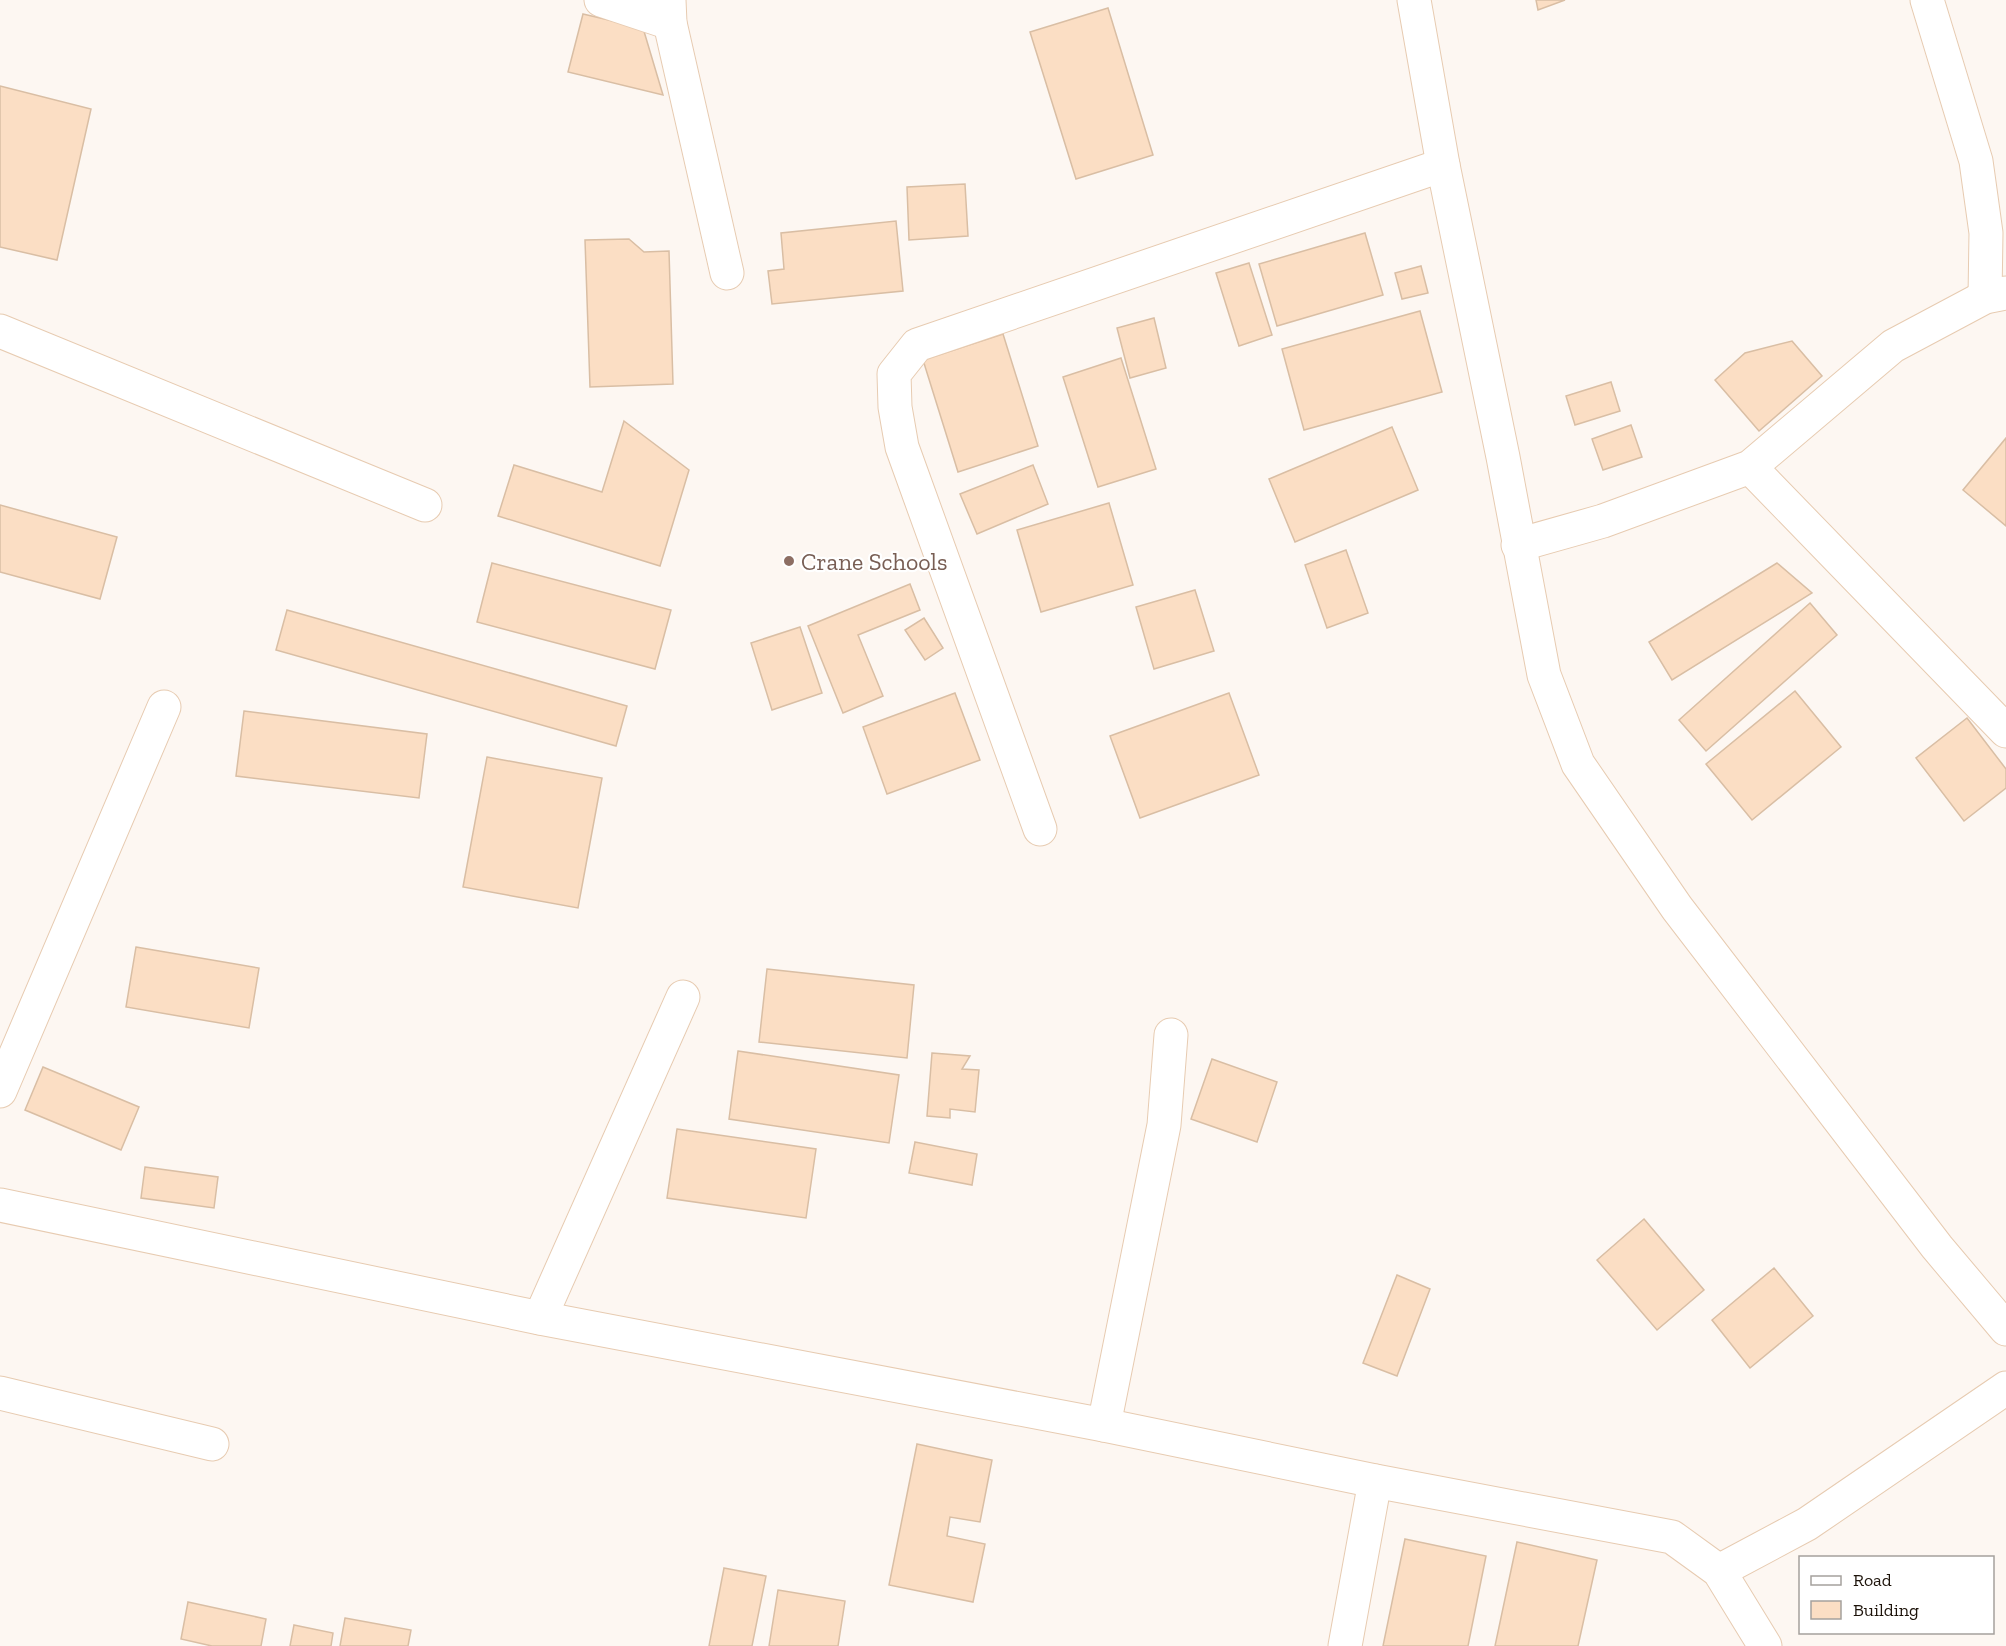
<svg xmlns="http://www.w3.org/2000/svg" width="2006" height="1646" viewBox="0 0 2006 1646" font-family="'Zilla Slab',serif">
<rect width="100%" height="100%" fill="#fdf7f2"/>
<g fill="#fbdec4" stroke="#d9bea4" stroke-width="1.5">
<path d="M1536 0H1565L1538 10Z"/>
<path d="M1108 8 1153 155 1076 179 1030 32Z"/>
<path d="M583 14 643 28 663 95 568 72Z"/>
<path d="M0 86 91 109 57 260 0 247Z"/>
<path d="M965 184 968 236 909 240 907 187Z"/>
<path d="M896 221 903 291 772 304 768 271 784 269 781 233Z"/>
<path d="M1365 233 1383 295 1277 326 1259 264Z"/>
<path d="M629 239 644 252 669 251 673 384 590 387 585 240Z"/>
<path d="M1249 263 1272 335 1239 346 1216 273Z"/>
<path d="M1421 266 1428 293 1402 299 1395 273Z"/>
<path d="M1420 311 1442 392 1304 430 1282 349Z"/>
<path d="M1154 318 1166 368 1130 378 1117 328Z"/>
<path d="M1003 334 1038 446 958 472 923 360Z"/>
<path d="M1792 341 1822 376 1759 431 1715 380 1745 353Z"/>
<path d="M1121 358 1156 469 1098 487 1063 377Z"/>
<path d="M1611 382 1620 411 1575 425 1566 396Z"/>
<path d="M624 421 689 470 660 566 498 516 514 465 602 492Z"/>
<path d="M1631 425 1642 457 1603 470 1592 439Z"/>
<path d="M1392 427 1418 490 1295 542 1269 479Z"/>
<path d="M2006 438V526L1963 490Z"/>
<path d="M1033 465 1048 504 977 534 960 494Z"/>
<path d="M1109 503 1133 585 1041 612 1017 530Z"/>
<path d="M0 505 117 537 100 599 0 572Z"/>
<path d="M1346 550 1368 613 1327 628 1305 565Z"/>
<path d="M492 563 671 610 655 669 477 622Z"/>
<path d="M1777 563 1812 593 1672 680 1649 642Z"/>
<path d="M910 584 920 610 858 635 883 696 843 713 808 626Z"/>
<path d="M1195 590 1214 651 1154 669 1136 607Z"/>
<path d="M1810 603 1837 635 1706 751 1679 720Z"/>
<path d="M287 610 627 706 616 746 276 650Z"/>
<path d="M924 618 943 648 925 660 905 630Z"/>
<path d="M800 627 822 693 772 710 751 643Z"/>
<path d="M1795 691 1841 747 1752 820 1706 764Z"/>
<path d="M955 693 980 760 887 794 863 727Z"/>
<path d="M1229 693 1259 775 1140 818 1110 736Z"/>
<path d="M244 711 427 734 419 798 236 776Z"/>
<path d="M1967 718 2006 769V788L1964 821 1916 758Z"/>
<path d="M487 757 602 778 578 908 463 887Z"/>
<path d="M136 947 259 968 249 1028 126 1007Z"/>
<path d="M767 969 914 985 907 1058 759 1042Z"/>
<path d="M738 1051 899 1075 889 1143 729 1119Z"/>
<path d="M932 1053 970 1056 962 1069 979 1070 975 1112 950 1109V1118L927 1116Z"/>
<path d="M1212 1059 1277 1082 1257 1142 1191 1119Z"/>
<path d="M43 1067 139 1107 121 1150 25 1110Z"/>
<path d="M677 1129 816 1149 806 1218 667 1198Z"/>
<path d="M915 1142 977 1154 972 1185 909 1173Z"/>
<path d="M145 1167 218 1177 214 1208 141 1198Z"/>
<path d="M1644 1219 1704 1290 1657 1330 1597 1260Z"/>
<path d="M1774 1268 1813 1316 1750 1368 1712 1320Z"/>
<path d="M1397 1275 1430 1289 1397 1376 1363 1363Z"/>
<path d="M917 1444 992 1460 980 1522 950 1517 947 1536 985 1544 973 1602 889 1585Z"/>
<path d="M1405 1539 1486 1556 1468 1646H1383Z"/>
<path d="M1517 1542 1597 1560 1578 1646H1495Z"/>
<path d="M724 1568 766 1576 752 1646H709Z"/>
<path d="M778 1590 845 1601 838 1646H769Z"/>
<path d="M188 1602 266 1619 261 1646H212L181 1639Z"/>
<path d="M345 1618 411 1630 408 1646H340Z"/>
<path d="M294 1625 333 1633 331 1646H290Z"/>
</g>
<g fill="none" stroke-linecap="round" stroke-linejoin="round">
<defs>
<g id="minor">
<path d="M601 0 670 23"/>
<path d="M669 0 670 23 727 273"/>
<path d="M1414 0 1443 165 1503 457 1544 675 1578 764 1677 908 1937 1247 2006 1329"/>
<path d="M1927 0 1976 161 1986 233 1985 297"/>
<path d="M0 331 425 505"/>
<path d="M1750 467 2006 731"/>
<path d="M1518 545 1603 521 1750 467 1893 346 1985 297 2006 293"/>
<path d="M1040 829 902 447 895 407 894 374 917 345 1443 165"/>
<path d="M0 1091 164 707"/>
<path d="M0 1205 540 1318 1104 1425 1375 1481 1672 1537 1719 1571 1765 1646"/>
<path d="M540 1318 683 997"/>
<path d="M0 1393 212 1444"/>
<path d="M1104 1425 1164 1125 1171 1035"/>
<path d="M1719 1571 1807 1524 2006 1388"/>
<path d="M1345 1646 1375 1481"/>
</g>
</defs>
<use href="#minor" stroke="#e7cbb1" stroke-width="35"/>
<use href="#minor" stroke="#fff" stroke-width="33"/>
</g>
<circle fill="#8d6e63" stroke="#fff" stroke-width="2" cx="789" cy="561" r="6"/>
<g text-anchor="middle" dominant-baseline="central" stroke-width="4.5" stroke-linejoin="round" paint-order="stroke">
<g font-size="24" fill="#785e54" stroke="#fff" text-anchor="start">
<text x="801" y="561">Crane Schools</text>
</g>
</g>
<rect x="1799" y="1556" width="195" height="78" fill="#ffffff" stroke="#a5a19d" stroke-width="1.5"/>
<rect x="1811" y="1576" width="30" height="9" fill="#ffffff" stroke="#a5a19d" stroke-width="1.5"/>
<text x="1853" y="1586" font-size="18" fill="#1d130a">Road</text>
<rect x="1811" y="1601" width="30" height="18" fill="#fbdec4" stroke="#a5a19d" stroke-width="1.5"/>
<text x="1853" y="1616" font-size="18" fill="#1d130a">Building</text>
</svg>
